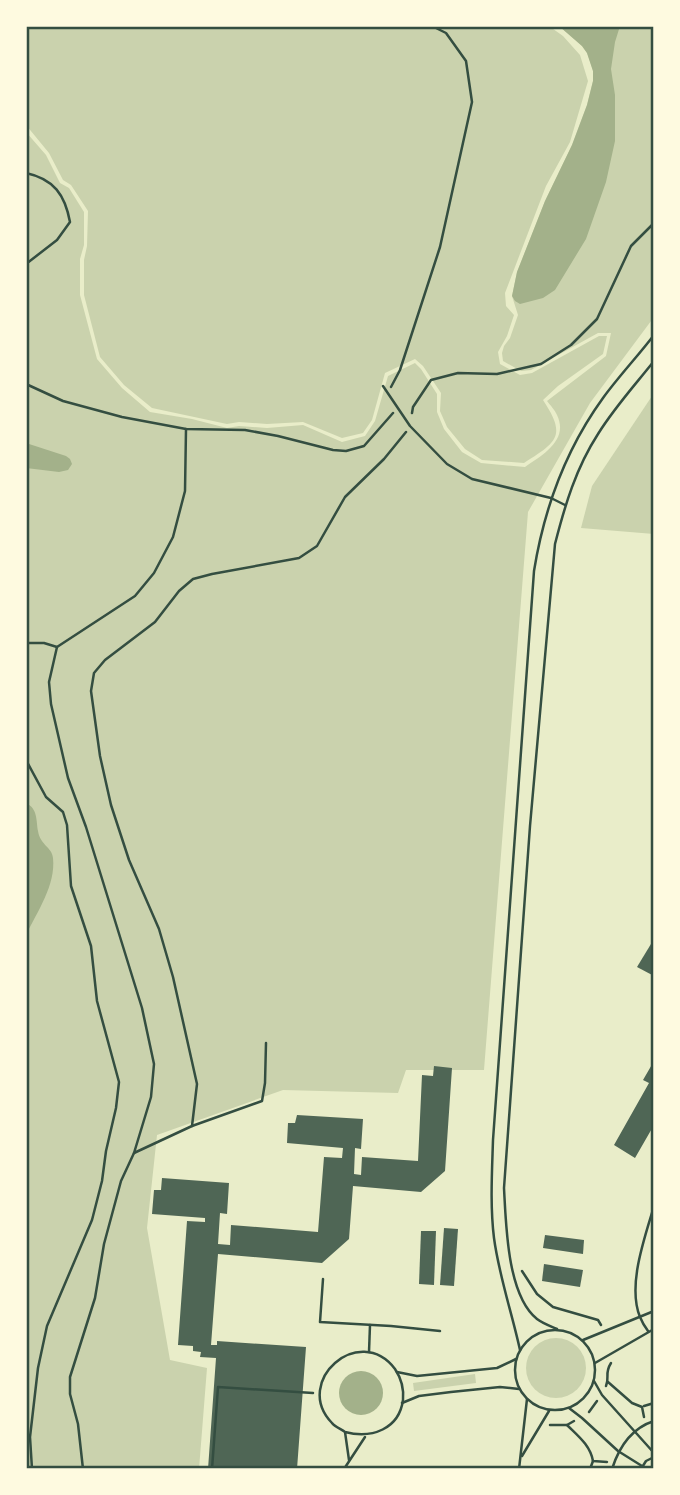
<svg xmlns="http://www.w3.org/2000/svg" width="680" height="1495" viewBox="0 0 680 1495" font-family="Bitter,serif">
<rect width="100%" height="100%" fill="#e9edc9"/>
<g fill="#cad2ad">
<path d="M26 26H549L563 36 580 55 588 81 570 142 546 186 505 293 506 306 514 315 507 336 498 352 500 364 520 375 532 373 599 336H607L603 354 558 386 543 400C567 436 557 442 524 463L482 460 465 449 447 427 440 411 441 393 423 366 415 359 385 373 372 420 363 433 342 438 303 422 267 424 239 422 227 424 152 408 124 385 100 357 84 295V260L87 246 88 211 71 185 63 180 49 153 26 125Z"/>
<path d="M559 26H654V317L590 403 528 512 484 1070H406L398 1093 283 1090 157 1135 147 1228 170 1360 207 1368 199 1469H26V132L46 155 60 183 69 188 84 212V245L80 259V295L97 359 122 388 150 412 192 419 227 428 239 426 267 428 303 425 342 442 365 436 375 421 388 376 415 363 421 369 437 394V412L444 429 462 452 481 463 525 467C543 455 569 440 557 415 555 410 550 405 547 401L606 356 611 333H598L531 370 521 371 503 361 502 353 504 346 510 338 518 315 512 296 517 272 545 201 572 145 587 105 593 81V71L587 53 582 46Z"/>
<path d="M654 393V534L581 528 592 486Z"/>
<circle cx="556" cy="1368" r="30"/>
<path d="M475 1374 476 1383 414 1391 413 1383Z"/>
</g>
<g fill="#a3b18a">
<path d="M559 26H620L615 42 611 69 615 95V141L606 182 586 239 555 290 543 298 520 304 515 301 512 296 517 272 545 201 572 145 587 105 593 81V71L587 53 582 46Z"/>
<path d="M26 443 66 456 70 459 72 464 68 470 59 472 26 468Z"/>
<path d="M26 803C38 809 36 820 38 831 40 845 52 847 53 858 56 885 37 912 26 935Z"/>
<circle cx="361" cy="1393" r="22"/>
</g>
<g fill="#4f6655">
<path d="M654 939V976L637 967Z"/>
<path d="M654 1061V1125L635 1158 614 1145 649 1083 643 1080Z"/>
<path d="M434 1066 452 1068 445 1171 421 1192 353 1186 349 1239 322 1263 218 1254 211 1345H217V1341L306 1347 297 1469H208L216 1358 200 1357 201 1352 193 1351V1346L178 1345 187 1221 205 1222V1218L152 1214 154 1190H161L162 1178 229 1183 227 1214 220 1213 218 1244 230 1245 231 1225 318 1232 324 1157 342 1158 343 1148 287 1143 288 1123H295L297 1115 363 1119 361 1149 355 1148 354 1174 361 1175 362 1157 418 1161 422 1075 433 1076Z"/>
<path d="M444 1228 458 1229 454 1286 440 1285Z"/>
<path d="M421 1231H436L434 1285 419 1284Z"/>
<path d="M545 1235 584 1240 583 1254 543 1248Z"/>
<path d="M544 1264 583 1270 580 1287 542 1281Z"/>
</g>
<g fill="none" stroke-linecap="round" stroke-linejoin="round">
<g stroke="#344e41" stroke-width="2.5">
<path d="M26 173C54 179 65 195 70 222L57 240 26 264"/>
<path d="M26 384 63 401 122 417 186 429 245 430 278 436 333 450 346 451 364 446 393 413"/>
<path d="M391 387 400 370 440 247 472 102 466 61 446 33 432 26"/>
<path d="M412 413 413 407 431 380 458 373 497 374 541 364 571 345 597 319 631 246 654 223"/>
<path d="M186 429 185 491 173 537 154 573 135 596 57 647 49 682 51 704 68 778 86 827 142 1008 154 1064 151 1097 134 1153 192 1126 197 1084 173 977 159 929 129 860 111 805 100 756 91 691 94 673 105 660 155 622 179 591 193 579 212 574 299 558 317 546 345 497 384 459 406 432"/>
<path d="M26 643H44L57 647"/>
<path d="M26 760 46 797 63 812 67 825 71 886 91 946 97 1001 119 1082 116 1108 106 1151 102 1181 92 1220 47 1326 38 1368 30 1437 32 1469"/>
<path d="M192 1126 262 1101 265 1083 266 1043"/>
<path d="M522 1271 537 1294 553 1307 598 1320 601 1325"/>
<path d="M608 1382 632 1403 642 1407 644 1417"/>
<path d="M606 1386C610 1377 604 1374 611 1363"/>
<path d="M644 1406 654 1403"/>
<path d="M589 1412 597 1401"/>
<path d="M550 1425H567L574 1421"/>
<path d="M567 1425C578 1436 590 1445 593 1461L607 1462"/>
<path d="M83 1469 78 1424 70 1394V1377L95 1298 104 1244 121 1181 134 1153"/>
<path d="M212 1469 218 1387 313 1393"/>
<path d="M590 1469 593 1461"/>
</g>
<g stroke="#344e41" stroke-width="2.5">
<path d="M383 386 410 426 447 464 472 479 551 498 565 505"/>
<path d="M323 1279 320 1322 391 1326 440 1331"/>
<path d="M557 1329C550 1326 542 1323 537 1319 507 1295 506 1224 504 1188L530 826 555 544C565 505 576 468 598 434 614 408 635 385 654 361"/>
<circle cx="555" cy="1370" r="40"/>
<path d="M648 1331C645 1327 642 1322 640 1317 627 1285 645 1237 654 1206"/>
<path d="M583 1340 654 1311"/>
<path d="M520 1350C512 1313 499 1276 494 1238 490 1206 492 1172 493 1140L534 571C544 509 566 449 603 398 619 376 638 356 654 335"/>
<path d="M369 1352 370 1325"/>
<path d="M595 1363 654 1329"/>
<path d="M397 1372 417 1376 497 1368 516 1359"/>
<path d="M594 1381 602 1395 654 1453"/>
<path d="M402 1403 419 1396 451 1392 500 1387 519 1389"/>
<path d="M569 1408 582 1418 618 1451 642 1466"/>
<path d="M345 1432C372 1439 399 1429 403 1400 404 1389 401 1378 395 1369 359 1322 292 1382 332 1423 335 1427 341 1429 345 1432L349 1460"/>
<path d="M522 1456 549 1411"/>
<path d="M344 1469 365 1437"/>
<path d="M519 1469 527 1399"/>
<path d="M612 1469C619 1447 632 1428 654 1421"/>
<path d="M641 1469 646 1461 654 1457"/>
</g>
</g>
<rect width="680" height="1495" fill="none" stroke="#fefae0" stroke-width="56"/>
<rect x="28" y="28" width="624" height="1439" fill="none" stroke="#344e41" stroke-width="2.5"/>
</svg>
